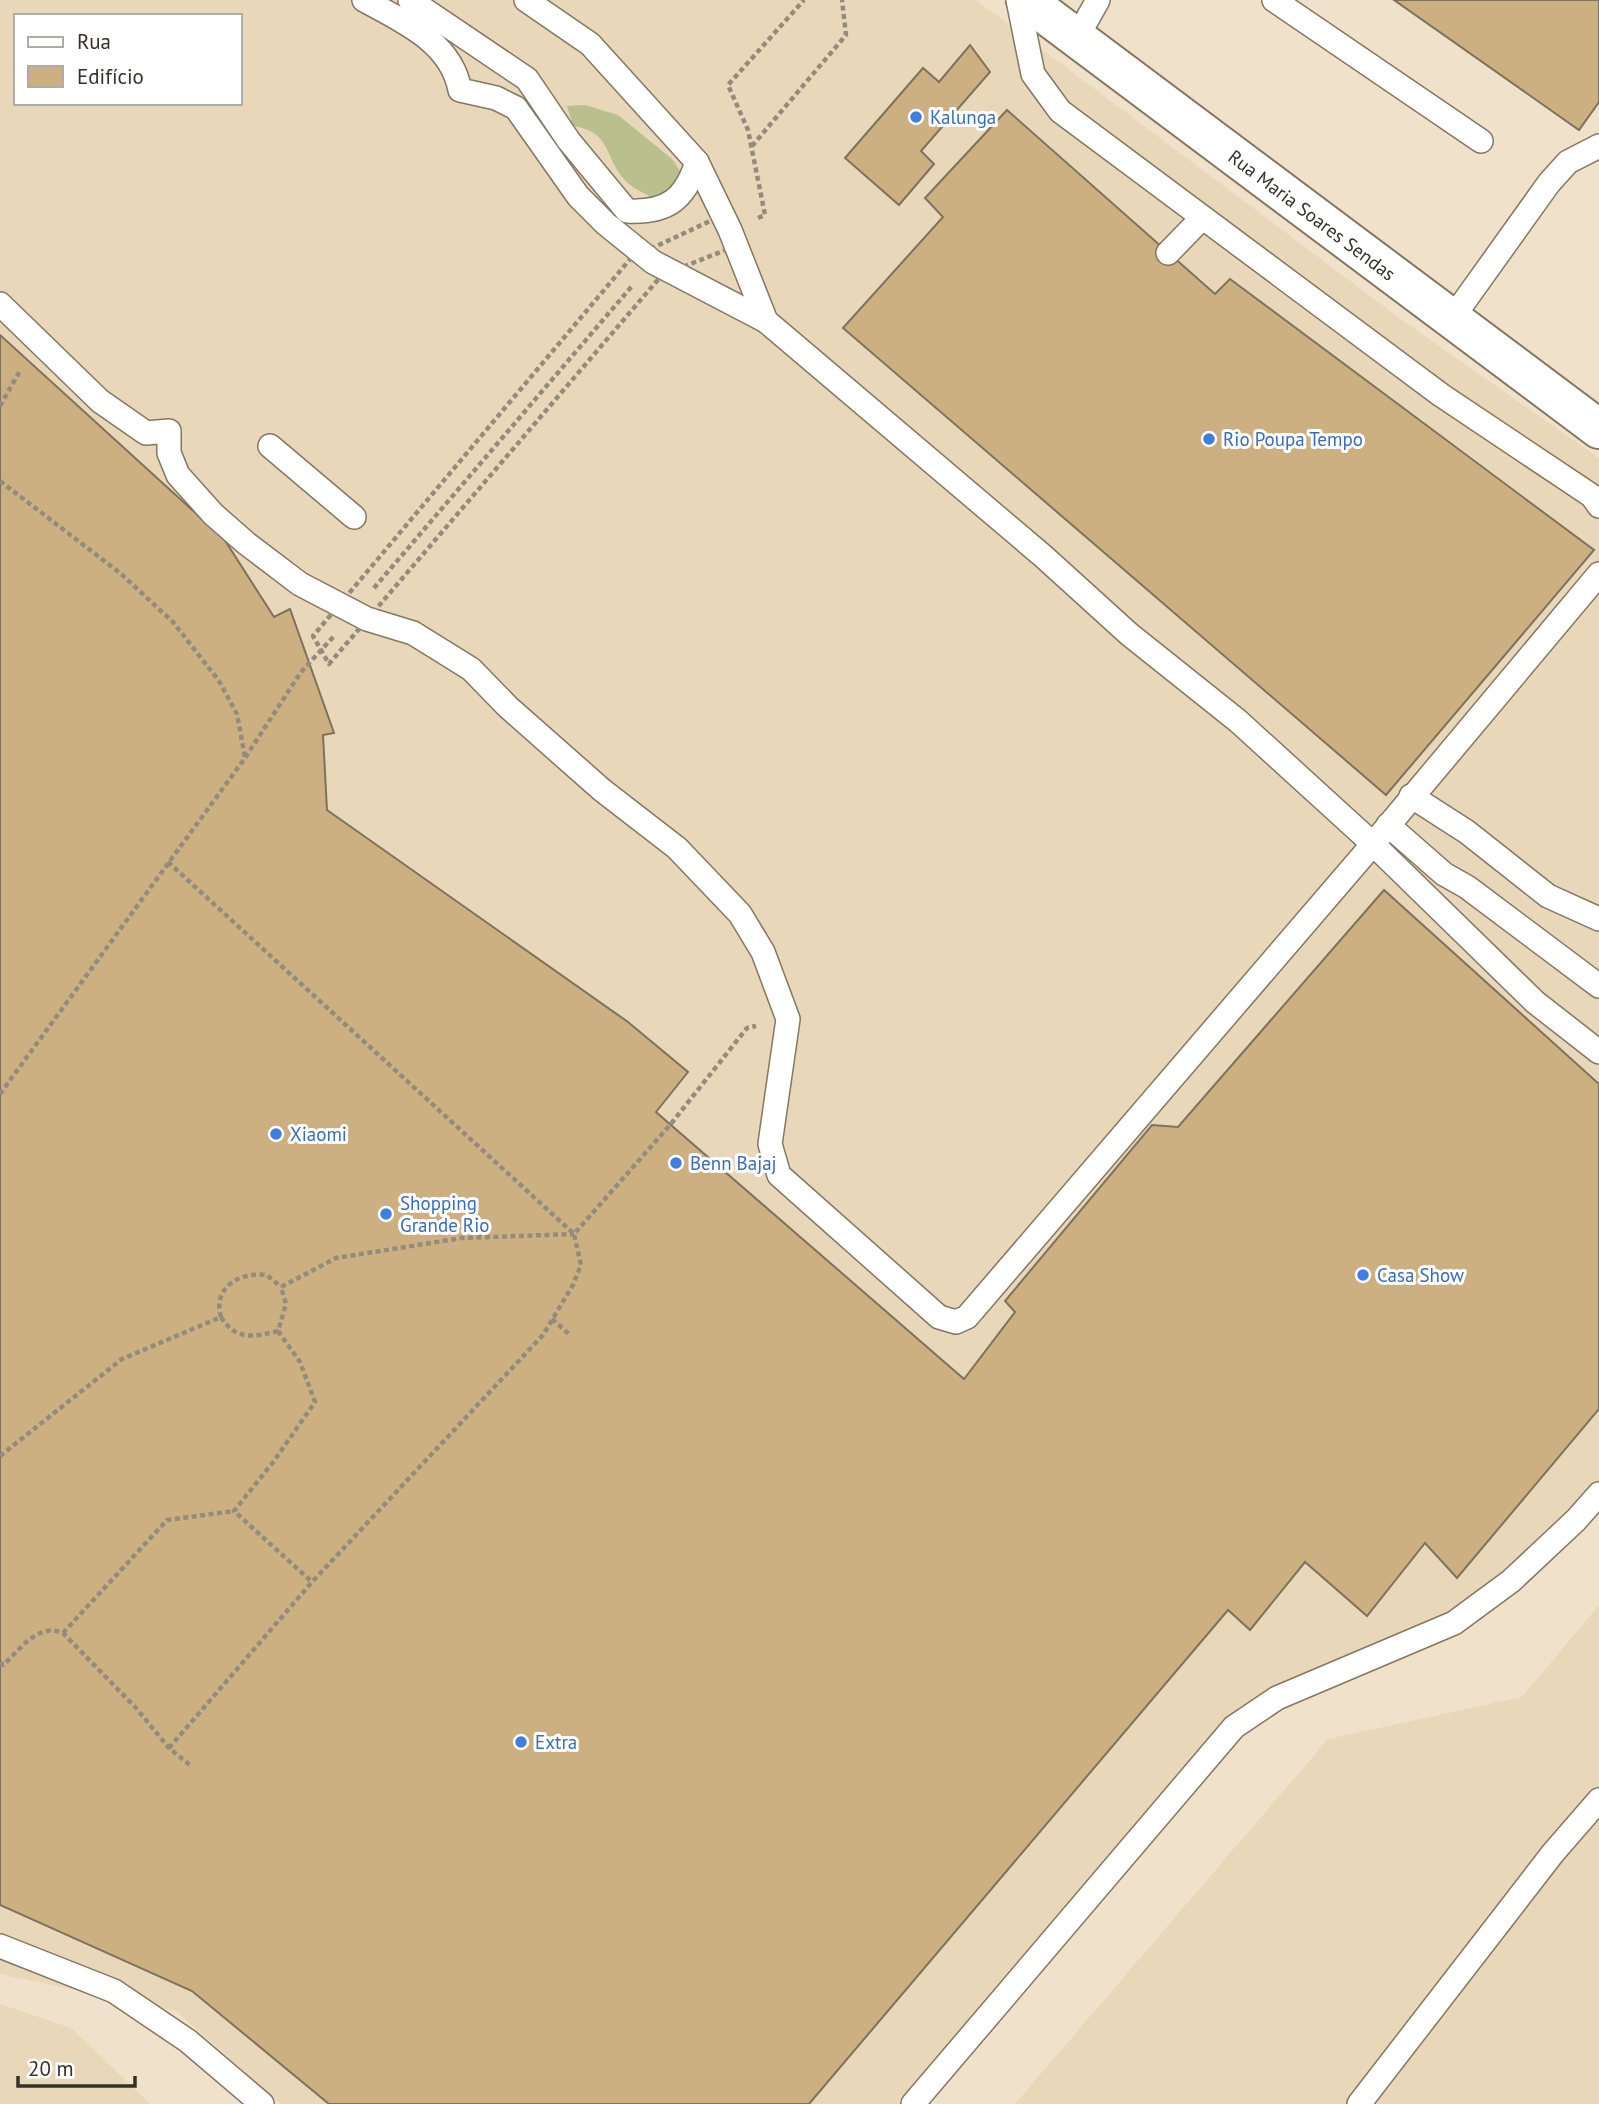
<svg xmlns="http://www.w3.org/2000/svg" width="1599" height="2104" viewBox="0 0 1599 2104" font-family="'PT Sans',sans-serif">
<rect width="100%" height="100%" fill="#f0e1ca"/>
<g fill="#e8d7b9" fill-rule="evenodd">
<path d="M0 0H976L1406 323 1599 458V1483L1573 1513 1460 1610 1314 1670 1231 1721 903 2104H281L176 2011 0 1974ZM16 16H240V103H16Z"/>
<path d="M1599 1605V2104H1015L1328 1739 1522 1697Z"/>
<path d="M0 2004 71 2028 150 2104H0Z"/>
</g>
<path fill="#b9bf8d" d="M585 105 618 115 672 159 680 171 681 183 655 199C644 193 631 188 623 178 604 155 611 132 573 126L567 106Z"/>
<g fill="#ccb081" stroke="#7f725d" stroke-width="2">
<path d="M1394 0H1599V102L1579 130Z"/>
<path d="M970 45 990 72 921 151 934 164 899 205 845 158 923 68 939 82Z"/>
<path d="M1007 110 1215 294 1230 279 1594 550 1386 795 843 328 943 217 925 198Z"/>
<path d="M0 335 224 539 274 617 290 609 334 733 323 735 327 810 628 1022 688 1072 656 1112 964 1379 1015 1312 1005 1301 1152 1125 1178 1127 1384 890 1599 1084V1409L1457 1578 1425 1543 1367 1616 1305 1562 1250 1630 1228 1610 809 2104H329L192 1991 0 1905Z"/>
</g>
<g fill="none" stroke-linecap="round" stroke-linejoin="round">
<defs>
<g id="lane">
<path d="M364 0C404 22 451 42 460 90L496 98 516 108 578 196 606 224 653 262 766 321"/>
<path d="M410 0 527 79 569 141 627 211C668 213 685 199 697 162"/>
<path d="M526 0 590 44 697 162 730 230 766 321 1043 556 1129 634 1238 721 1373 844 1535 1002 1599 1052"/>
<path d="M1018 0 1033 74 1060 111 1441 395 1592 496 1599 506"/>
<path d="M1274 0 1481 141"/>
<path d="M1076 39 1098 0"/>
<path d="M1168 253 1201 219"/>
<path d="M0 304 100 401 146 433 169 431V453L178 475 213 514 246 543 300 584 367 619 413 633 471 669 508 707 602 790 677 848 740 914 763 952 788 1019 770 1144 779 1175 939 1317 956 1322 967 1317 1373 844 1599 574"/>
<path d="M1451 320 1549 183 1568 162 1599 146"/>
<path d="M270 446 354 517"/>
<path d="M1411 796 1467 832 1548 896 1599 919"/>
<path d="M1388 825 1444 874 1467 887 1599 986"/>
<path d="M0 1946 114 1991 188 2041 262 2104"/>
<path d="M913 2104 1234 1727 1277 1698 1454 1623 1511 1581 1576 1520 1599 1494"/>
<path d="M1359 2104 1553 1853 1599 1800"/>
</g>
<path id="secondary" d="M1026 0 1599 429"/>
</defs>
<use href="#lane" stroke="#847762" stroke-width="26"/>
<use href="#secondary" stroke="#847762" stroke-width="42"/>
<g stroke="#958b7b" stroke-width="4.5" stroke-dasharray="5 3.5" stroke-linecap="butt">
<path d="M752 146 846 35 842 0"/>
<path d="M723 215 736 246 662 275 329 664 313 636 631 258Z"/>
<path d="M758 218 765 215 748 130 728 85 804 0"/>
<path d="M0 406 21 369"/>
<path d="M0 481 120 573 173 622 219 681 237 714 245 757"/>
<path d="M374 588 632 286"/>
<path d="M168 862 573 1233"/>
<path d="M0 1094 245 758 301 672 335 635"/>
<path d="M221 1317C212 1288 240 1271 267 1275L281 1287"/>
<path d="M552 1319 571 1336"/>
<path d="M278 1331 300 1362 315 1402 274 1461 234 1511 312 1582"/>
<path d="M0 1456 122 1359 221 1317C236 1341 254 1337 278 1331L286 1304 281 1287 336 1258 462 1238 574 1234"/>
<path d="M63 1633 167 1520 234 1511"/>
<path d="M0 1662 3 1665C20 1650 38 1622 63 1633L136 1708 169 1748 191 1766"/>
<path d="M169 1748 312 1582 543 1335 573 1285 581 1265 574 1234 670 1125 747 1028 756 1026"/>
</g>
<use href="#lane" stroke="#fff" stroke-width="23"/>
<use href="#secondary" stroke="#fff" stroke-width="38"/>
</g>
<g fill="#3f7fe0" stroke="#fff" stroke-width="2.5">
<circle cx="916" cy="117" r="7"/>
<circle cx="1209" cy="439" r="7"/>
<circle cx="276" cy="1134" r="7"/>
<circle cx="676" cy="1163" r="7"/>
<circle cx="386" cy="1214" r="7"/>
<circle cx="1363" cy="1275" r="7"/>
<circle cx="521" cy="1742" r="7"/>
</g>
<g text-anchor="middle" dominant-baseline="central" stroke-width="6" stroke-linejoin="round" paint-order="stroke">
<g font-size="19" fill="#366cbe" stroke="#fff" text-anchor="start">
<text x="930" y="117">Kalunga</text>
<text x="1223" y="439">Rio Poupa Tempo</text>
<text x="290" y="1134">Xiaomi</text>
<text x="690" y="1163">Benn Bajaj</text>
<text x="400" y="1203">Shopping<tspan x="400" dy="22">Grande Rio</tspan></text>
<text x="1377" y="1275">Casa Show</text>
<text x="535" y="1742">Extra</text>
</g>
<g font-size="19" fill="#353027" stroke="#fff">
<text transform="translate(1312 215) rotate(37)">Rua Maria Soares Sendas</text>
</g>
</g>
<rect x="14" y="14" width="228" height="91" fill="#ffffff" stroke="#aeaca9" stroke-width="2"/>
<rect x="28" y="37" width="35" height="10" fill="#ffffff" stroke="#aeaca9" stroke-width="2"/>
<text x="77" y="49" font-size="21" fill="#353027">Rua</text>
<rect x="28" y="66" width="35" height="21" fill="#ccb081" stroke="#aeaca9" stroke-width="2"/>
<text x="77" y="84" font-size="21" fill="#353027">Edifício</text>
<path d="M18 2076v10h117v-10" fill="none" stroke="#353027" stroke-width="3.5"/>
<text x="28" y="2076" font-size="21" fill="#353027" stroke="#ffffff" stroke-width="5" paint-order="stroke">20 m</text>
</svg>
